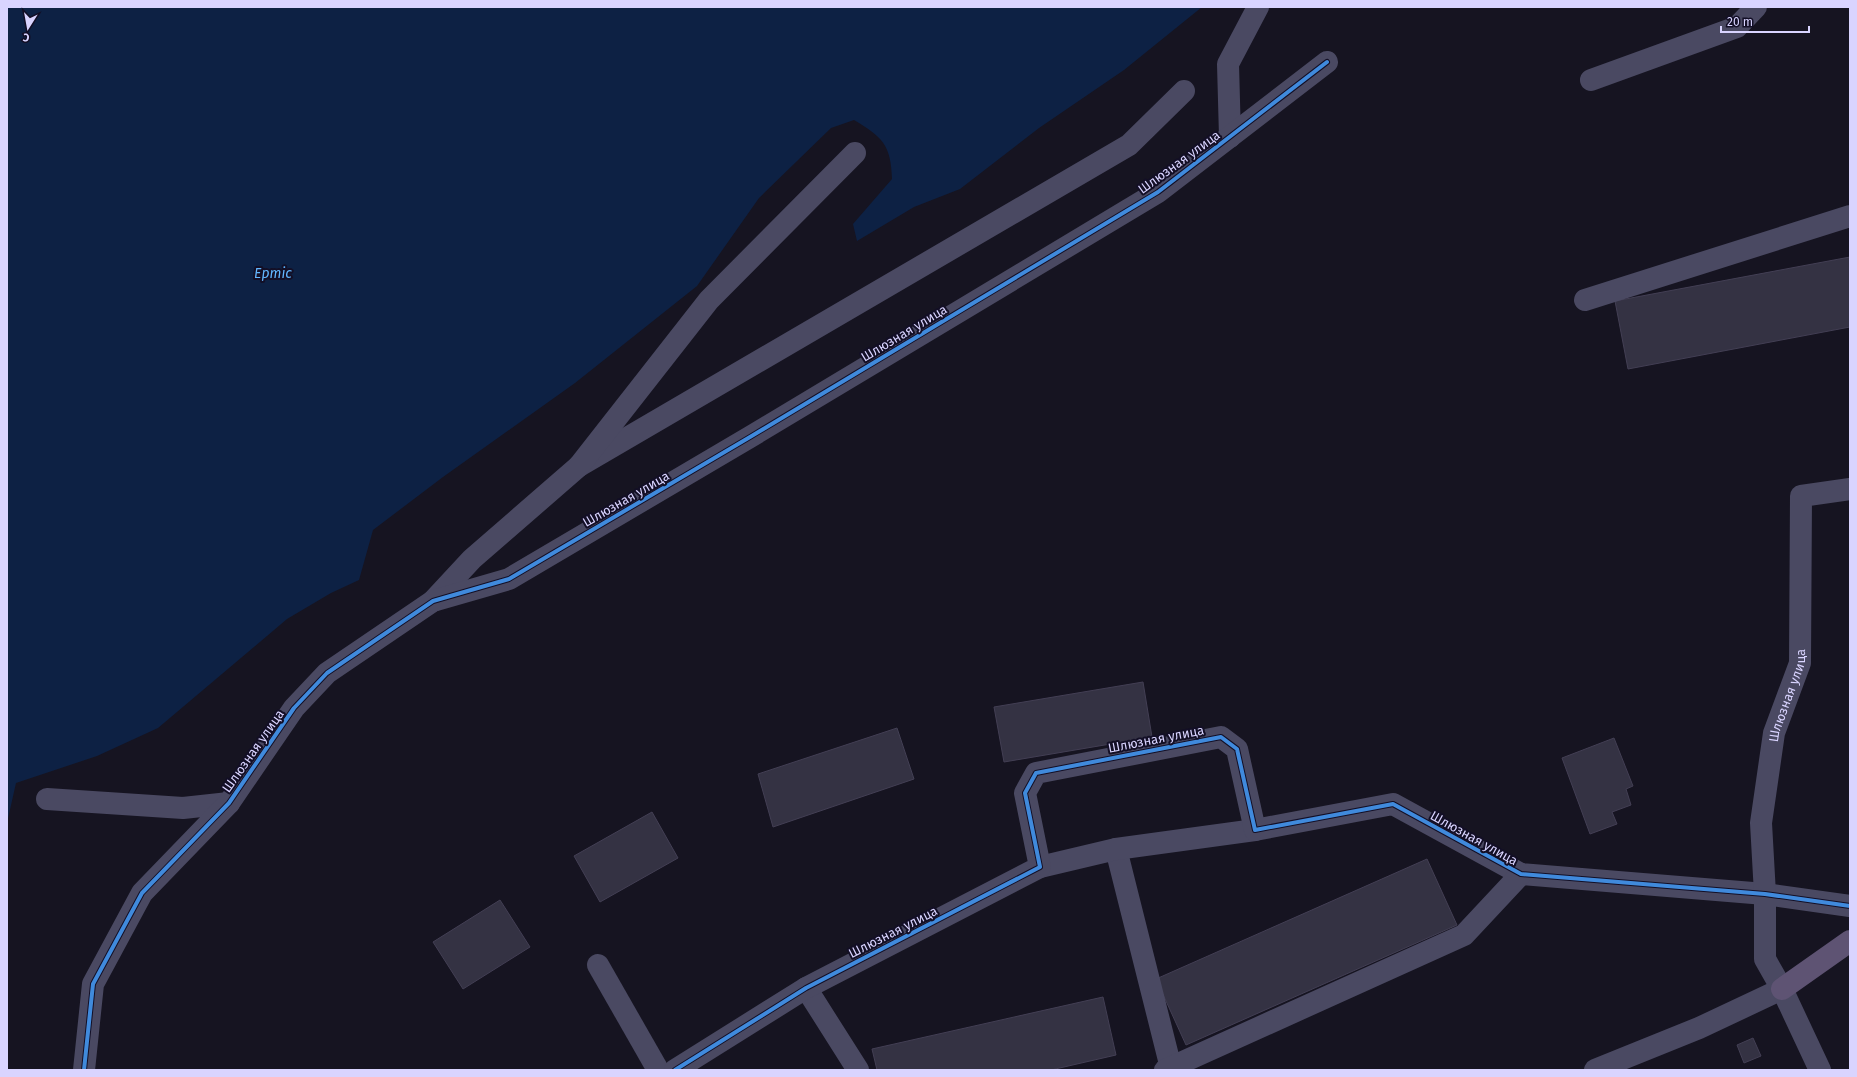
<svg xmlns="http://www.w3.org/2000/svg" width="1857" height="1077" viewBox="0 0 1857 1077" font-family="'Fira Sans',sans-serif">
<rect width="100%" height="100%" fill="#161421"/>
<path fill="#0d2144" d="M7 7H1202L1124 70 1039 128 960 189 914 207 857 241 853 224 892 179C891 144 882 137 854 120L831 128 759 198 697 286 575 383 443 477 373 530 359 580 331 593 287 619 158 728 97 756 16 783 7 823Z"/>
<g fill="#343243" stroke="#433f54">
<path d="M1850 257V327L1628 369 1615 301Z"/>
<path d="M1143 682 1152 737 1004 762 994 707Z"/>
<path d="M897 728 914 779 773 827 758 774Z"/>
<path d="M1614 738 1633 786 1626 789 1631 805 1612 812 1617 824 1590 834 1562 758Z"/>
<path d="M652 812 678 858 600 902 574 856Z"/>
<path d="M1427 859 1457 925 1186 1045 1156 979Z"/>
<path d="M500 900 530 947 463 989 433 942Z"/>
<path d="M1103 997 1116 1055 1051 1070H877L872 1049Z"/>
<path d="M1753 1038 1761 1056 1744 1063 1737 1045Z"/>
</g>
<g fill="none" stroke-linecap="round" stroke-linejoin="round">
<g stroke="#4a4962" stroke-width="22">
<path d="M1591 80 1737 27 1756 7"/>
<path d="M1230 137 1228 64 1258 7"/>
<path d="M1585 300 1850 216"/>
<path d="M579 466 1129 145 1184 91"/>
<path d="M433 601 472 559 579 466 709 300 855 153"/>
<path d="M47 799 183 808 229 803"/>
<path d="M1116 849 1171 1068"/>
<path d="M1040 867 1116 849 1255 830"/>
<path d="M598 965 658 1070"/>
<path d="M806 988 858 1070"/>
<path d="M84 1070 93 984 142 893 229 803 294 708 327 673 433 601 509 579 750 437 1158 192 1327 62"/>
<path d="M675 1070 806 988 1040 867 1025 793 1036 773 1221 737 1237 749 1255 830 1393 804 1521 874 1765 894 1850 906"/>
<path d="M1165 1070 1464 935 1521 874"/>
<path d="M1595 1070 1699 1028 1782 989"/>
<path id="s1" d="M1820 1070 1782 989 1765 959V894L1761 823 1774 733 1800 663 1801 496 1850 489"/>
</g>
<path stroke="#5e5373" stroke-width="22" d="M1782 989 1850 941"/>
<defs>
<g id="cycleway">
<path d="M84 1070 93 984 142 893 229 803 294 708 327 673 433 601 509 579 750 437 1158 192 1327 62"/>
<path d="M675 1070 806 988 1040 867 1025 793 1036 773 1221 737 1237 749 1255 830 1393 804 1521 874 1765 894 1850 906"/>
</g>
</defs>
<use href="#cycleway" stroke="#130f26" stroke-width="6"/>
<use href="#cycleway" stroke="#408adc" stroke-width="4"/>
</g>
<g text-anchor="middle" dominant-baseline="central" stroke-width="4" stroke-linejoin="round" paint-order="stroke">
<g font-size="13" fill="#d9d4ff" stroke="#130f26">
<text transform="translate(1179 162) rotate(-36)">Шлюзная улица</text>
<text transform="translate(904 333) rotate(-31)">Шлюзная улица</text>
<text transform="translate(626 499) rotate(-30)">Шлюзная улица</text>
<text stroke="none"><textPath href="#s1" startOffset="391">Шлюзная улица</textPath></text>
<text transform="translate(1156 739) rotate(-11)">Шлюзная улица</text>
<text transform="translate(253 751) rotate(-55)">Шлюзная улица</text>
<text transform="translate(1474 838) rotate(29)">Шлюзная улица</text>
<text transform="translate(893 932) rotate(-27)">Шлюзная улица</text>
</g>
<g font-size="14" font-style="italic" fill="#62b6ff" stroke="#130f26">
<text x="273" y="273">Ертіс</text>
</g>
</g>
<rect width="1857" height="1077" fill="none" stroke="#d9d4ff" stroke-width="16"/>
<g transform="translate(28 28) rotate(191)" stroke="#130f26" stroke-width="3" paint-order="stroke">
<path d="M0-3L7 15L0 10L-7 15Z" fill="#d9d4ff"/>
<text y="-6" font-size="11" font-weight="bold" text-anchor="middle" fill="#d9d4ff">С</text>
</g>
<path d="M1721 26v6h88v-6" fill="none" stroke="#d9d4ff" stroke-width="2"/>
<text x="1727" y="26" font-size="12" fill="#d9d4ff" stroke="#130f26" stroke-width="3" paint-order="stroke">20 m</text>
</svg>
